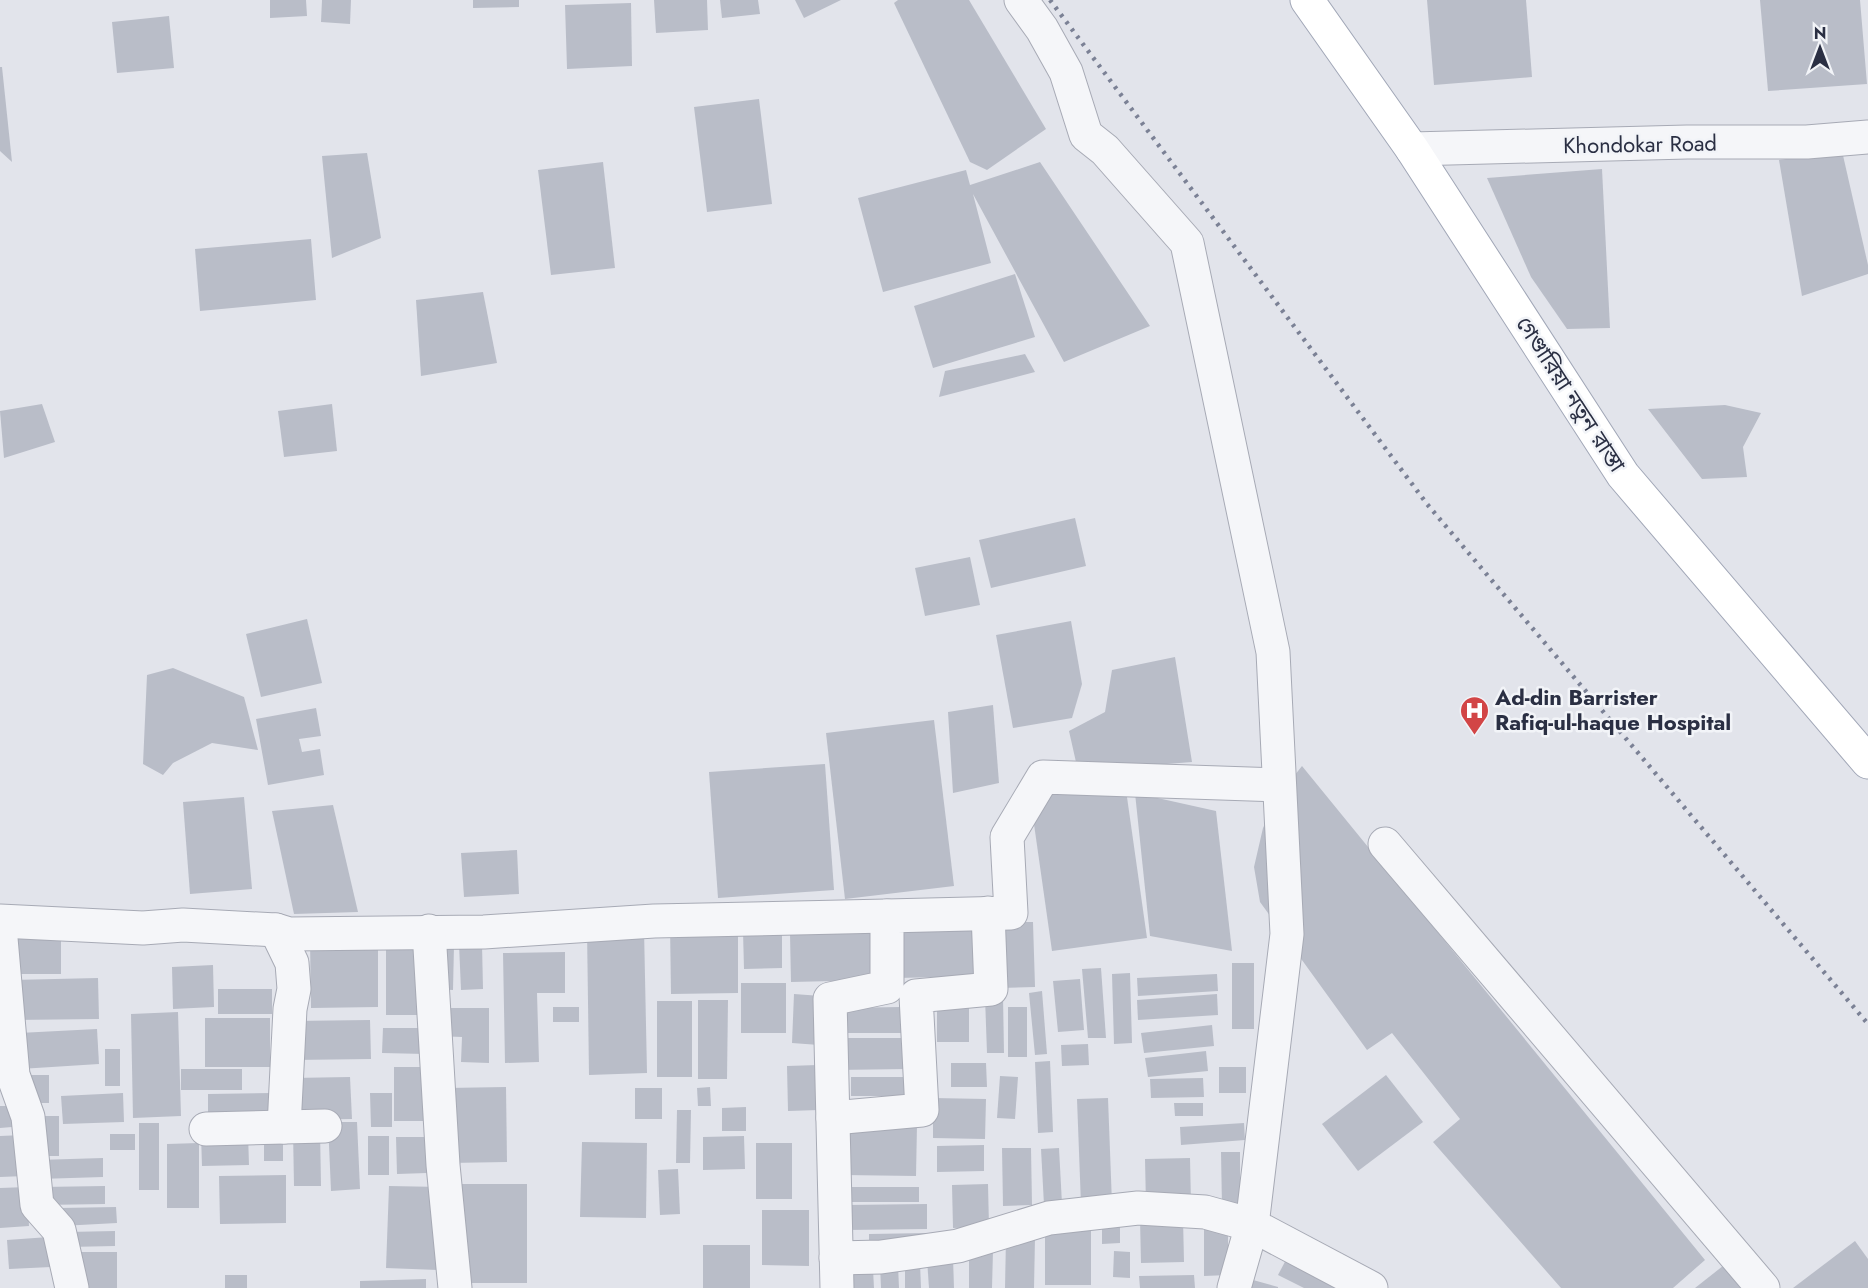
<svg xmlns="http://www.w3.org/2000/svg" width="1868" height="1288" viewBox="0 0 1868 1288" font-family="Jost,'Noto Sans Bengali',sans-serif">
<rect width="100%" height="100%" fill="#e2e4eb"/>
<g fill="#b9bdc8">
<path d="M270 0H306L307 16 270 18Z"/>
<path d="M322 0H351L350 24 321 22Z"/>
<path d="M473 0H519V7L473 8Z"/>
<path d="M654 0H707L708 30 656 33Z"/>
<path d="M720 0H758L760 14 722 18Z"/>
<path d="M795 0H841L804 18Z"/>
<path d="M898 0H969L1046 129 987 170 970 162 894 3Z"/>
<path d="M1427 0H1526L1532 77 1434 85Z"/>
<path d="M1760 0H1860L1867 84 1768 91Z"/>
<path d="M631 3 632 66 567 69 565 5Z"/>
<path d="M169 16 174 68 117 73 112 22Z"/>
<path d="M0 67H2L12 162 0 151Z"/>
<path d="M759 99 772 204 707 212 694 107Z"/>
<path d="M1842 151 1868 265V274L1802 296 1779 160Z"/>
<path d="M367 153 381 238 332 258 322 156Z"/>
<path d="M603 162 615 268 551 275 538 170Z"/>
<path d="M1040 162 1150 326 1064 362 973 194 991 263 883 292 858 198 966 170 970 185Z"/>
<path d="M1602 169 1610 328 1567 329 1531 277 1487 178Z"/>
<path d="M311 239 316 300 200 311 195 249Z"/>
<path d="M1015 274 1035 337 933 368 914 306Z"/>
<path d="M483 292 497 363 421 376 416 300Z"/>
<path d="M1025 354 1035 372 939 397 945 371Z"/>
<path d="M42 404 55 442 4 458 0 411Z"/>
<path d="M332 404 337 451 284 457 278 411Z"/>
<path d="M1725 405 1761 413 1743 447 1747 477 1702 479 1648 409Z"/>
<path d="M1075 518 1086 566 991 588 979 540Z"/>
<path d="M970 557 980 605 925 616 915 568Z"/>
<path d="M307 619 322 683 261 697 246 634Z"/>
<path d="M1071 621 1082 684 1072 718 1013 728 996 635Z"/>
<path d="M1175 657 1192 762 1078 771 1069 731 1105 712 1112 670Z"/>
<path d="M173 668 244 697 258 750 212 743 173 763 163 775 143 764 147 675Z"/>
<path d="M993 705 999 783 953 793 948 712Z"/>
<path d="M316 708 321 736 299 739 302 752 320 749 324 775 268 785 256 719Z"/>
<path d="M934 720 954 886 845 899 826 733Z"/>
<path d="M825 764 834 890 718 898 709 772Z"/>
<path d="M1302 766 1705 1260 1673 1288H1561L1433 1142 1460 1119 1392 1033 1367 1050 1260 902 1254 867 1263 828 1279 795Z"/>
<path d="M1125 783 1147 938 1052 951 1030 796Z"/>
<path d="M1135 793 1216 811 1232 951 1150 936Z"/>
<path d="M244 797 252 889 190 894 183 802Z"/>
<path d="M333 805 358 912 294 914 272 811Z"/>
<path d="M517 850 519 894 464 897 461 853Z"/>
<path d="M997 922H1033L1035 987 999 988Z"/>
<path d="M738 923V993L671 994 670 924Z"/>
<path d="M981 923 983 976 897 978 895 925Z"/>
<path d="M587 929H644L647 1073 589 1075Z"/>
<path d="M782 930V968L744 969 743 931Z"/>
<path d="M876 932 877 980 791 982 790 934Z"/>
<rect x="17" y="934" width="44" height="40"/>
<path d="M378 937V1007L311 1008 310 939Z"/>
<path d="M386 942 423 943 422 1015H386Z"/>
<path d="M459 944H482L483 989 461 990Z"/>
<path d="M435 945H454L453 990 435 989Z"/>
<path d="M565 952V993H537L539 1062 505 1063 503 953Z"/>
<rect x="1232" y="963" width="22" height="66"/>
<path d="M213 965 214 1007 173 1009 172 967Z"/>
<path d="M1101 968 1106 1038H1088L1082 969Z"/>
<path d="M1130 973 1132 1043 1114 1044 1112 974Z"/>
<path d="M1217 974 1218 991 1138 996 1137 978Z"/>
<path d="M98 978 99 1019 13 1020 12 980Z"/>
<path d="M1080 979 1084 1030 1058 1032 1053 981Z"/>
<rect x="741" y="983" width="45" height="50"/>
<rect x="218" y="989" width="54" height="25"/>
<path d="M1042 991 1047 1054 1035 1055 1029 993Z"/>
<path d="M794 994 821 996 819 1045 792 1043Z"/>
<path d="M1217 994 1218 1015 1138 1020 1137 1000Z"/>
<path d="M1003 996 1004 1053H987L985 997Z"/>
<path d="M698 1000H728L727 1079H698Z"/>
<rect x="657" y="1001" width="35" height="76"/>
<rect x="937" y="1001" width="32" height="41"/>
<rect x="553" y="1007" width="26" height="15"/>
<path d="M901 1007V1033H837V1008Z"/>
<rect x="1008" y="1007" width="19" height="50"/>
<path d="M436 1008H489V1063L461 1062 462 1037 436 1036Z"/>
<path d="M178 1012 181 1116 133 1118 131 1014Z"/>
<rect x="205" y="1018" width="65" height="49"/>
<path d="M370 1020 371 1059 293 1060 292 1021Z"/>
<path d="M1212 1025 1214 1046 1144 1053 1141 1033Z"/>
<path d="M383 1028H425V1054L382 1053Z"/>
<path d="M97 1029 99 1064 20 1069 19 1033Z"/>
<path d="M835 1038H907V1069L836 1070Z"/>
<path d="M1088 1044 1089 1065 1062 1066 1061 1045Z"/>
<rect x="105" y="1049" width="15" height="37"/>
<path d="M1206 1051 1208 1071 1148 1077 1145 1058Z"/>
<path d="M1050 1061 1053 1132 1038 1133 1035 1062Z"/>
<path d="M951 1063H986L987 1087H951Z"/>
<path d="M818 1065 819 1110 788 1111 787 1066Z"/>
<rect x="394" y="1067" width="34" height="54"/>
<rect x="1219" y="1067" width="27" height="26"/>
<rect x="181" y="1069" width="61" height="21"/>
<rect x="25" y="1075" width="24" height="28"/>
<path d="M1386 1075 1423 1122 1358 1171 1322 1124Z"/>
<path d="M1000 1076 1018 1077 1015 1119 997 1118Z"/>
<path d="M350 1077 352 1119 292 1120V1078Z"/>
<rect x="851" y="1077" width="60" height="19"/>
<path d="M1203 1078 1204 1097 1151 1098 1150 1079Z"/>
<path d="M506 1087 507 1162 449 1163 447 1088Z"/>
<path d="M710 1087 711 1106H698L697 1088Z"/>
<rect x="635" y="1088" width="27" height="31"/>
<path d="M123 1093 124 1122 63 1124 61 1096Z"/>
<path d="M273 1093V1120L208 1121V1094Z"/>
<path d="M370 1093H392V1127H371Z"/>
<path d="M933 1098 986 1099 985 1139 933 1138Z"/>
<path d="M1108 1098 1112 1204 1081 1205 1077 1099Z"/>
<path d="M1174 1103H1203V1116H1175Z"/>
<path d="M0 1106H11L12 1127 0 1128Z"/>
<path d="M746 1107V1131H722V1108Z"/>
<path d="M677 1110H691L690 1163H676Z"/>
<rect x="38" y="1116" width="21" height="40"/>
<path d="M328 1122H357L360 1189 331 1191Z"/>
<rect x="139" y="1123" width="20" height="67"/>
<path d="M1244 1123 1245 1140 1181 1145 1180 1127Z"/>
<path d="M845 1124 917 1125 916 1176 844 1175Z"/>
<path d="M293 1130H320L321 1186H294Z"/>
<rect x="264" y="1132" width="19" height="29"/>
<rect x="110" y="1134" width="25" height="16"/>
<path d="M248 1134 249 1165 202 1166 201 1135Z"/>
<path d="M23 1135 25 1176 0 1177V1136Z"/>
<rect x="368" y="1136" width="21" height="39"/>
<path d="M744 1136 745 1169 703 1170V1137Z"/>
<path d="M396 1137H426L427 1173 397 1174Z"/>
<path d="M582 1142 647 1143 646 1218 580 1217Z"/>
<path d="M199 1143V1208H167V1144Z"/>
<rect x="756" y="1143" width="36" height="56"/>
<path d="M984 1145V1171L937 1172V1146Z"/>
<path d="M1002 1148H1031L1032 1205 1003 1206Z"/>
<path d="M1059 1148 1062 1204 1044 1205 1041 1149Z"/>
<path d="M1221 1152H1240V1207H1222Z"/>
<path d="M103 1158V1177L39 1179 38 1160Z"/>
<path d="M1190 1158 1191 1204 1146 1205 1145 1159Z"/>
<path d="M678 1169 680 1214 660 1215 658 1170Z"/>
<path d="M286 1175V1223L220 1224 219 1176Z"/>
<path d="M458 1184H527V1283H459Z"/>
<path d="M988 1184 989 1227 953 1228 952 1185Z"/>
<path d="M105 1186V1204L42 1205V1187Z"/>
<path d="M389 1186 441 1187 438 1270 386 1268Z"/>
<path d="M27 1187 29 1226 0 1228V1188Z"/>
<rect x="846" y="1187" width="73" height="15"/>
<path d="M927 1204V1229L846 1230V1205Z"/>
<path d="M116 1207 117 1223 61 1226 60 1208Z"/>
<path d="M762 1210H809V1266L762 1265Z"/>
<path d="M1183 1218 1184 1262 1141 1263 1140 1219Z"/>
<path d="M1120 1220V1243L1102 1244V1221Z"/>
<path d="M1204 1223H1228V1275L1204 1276Z"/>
<rect x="1045" y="1228" width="46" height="57"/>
<path d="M115 1231V1246L68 1247V1232Z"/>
<path d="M929 1233V1247H869V1234Z"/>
<path d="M49 1237 51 1267 9 1269 7 1240Z"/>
<path d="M1006 1238H1035L1034 1288H1005Z"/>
<path d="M1855 1241 1868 1259V1288H1793Z"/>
<rect x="703" y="1245" width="47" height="43"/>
<path d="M969 1250 993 1251 992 1288H969Z"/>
<path d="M1114 1251 1130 1252V1278L1113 1277Z"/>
<path d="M75 1252H117V1288H76Z"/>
<path d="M1288 1256 1353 1288H1304L1278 1275Z"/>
<path d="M953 1257 954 1288H929L927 1259Z"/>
<path d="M1728 1262 1748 1288H1695Z"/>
<path d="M920 1263 921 1288H905V1264Z"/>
<path d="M880 1265H898L899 1288H881Z"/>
<path d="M873 1269 874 1288H851V1270Z"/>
<rect x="225" y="1275" width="22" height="13"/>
<path d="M1194 1275 1195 1288H1140L1139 1276Z"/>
<path d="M426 1279V1288H360V1281Z"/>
<path d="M1253 1280 1278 1287V1288H1250Z"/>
</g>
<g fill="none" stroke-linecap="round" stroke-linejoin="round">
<defs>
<g id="minor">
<path d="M1021 0 1042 29 1066 72 1086 135 1105 150 1187 243 1273 652 1287 934 1252 1225 1234 1288"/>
<path d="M1412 149 1687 142H1807L1868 137"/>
<path d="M1385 844 1763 1288"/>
<path d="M0 921 143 928 183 925 276 930 289 934 484 932 654 921 887 916"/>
<path d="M0 927 13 1075 28 1117 37 1205 59 1230 72 1288"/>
<path d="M276 930 292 963 294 989 290 1009 284 1127"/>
<path d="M429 931 443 1165 455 1288"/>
<path d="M833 1118 922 1110 916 996 991 989 988 913"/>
<path d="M206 1129 325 1126"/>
<path d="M836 1258 881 1257 958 1246 1049 1218 1138 1208 1205 1212 1252 1225 1371 1288"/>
<path d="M837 1288 830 999 887 987V916L1011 913 1007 837 1043 777 1279 785"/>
</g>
<path id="major" d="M1307 0 1412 149 1623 475 1868 762"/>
</defs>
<use href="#minor" stroke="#a7aab5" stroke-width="35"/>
<use href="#major" stroke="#a1a7b7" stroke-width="35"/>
<use href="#minor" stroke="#f5f6f9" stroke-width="33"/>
<use href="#major" stroke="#fff" stroke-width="33"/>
<path stroke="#7b8195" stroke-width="4.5" stroke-dasharray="3 6" stroke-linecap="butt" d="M1050 0 1427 504 1868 1024"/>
</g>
<defs>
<symbol id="hospital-pin" viewBox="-11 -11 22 30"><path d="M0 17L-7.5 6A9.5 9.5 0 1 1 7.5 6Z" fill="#d24546" stroke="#f2f4f8"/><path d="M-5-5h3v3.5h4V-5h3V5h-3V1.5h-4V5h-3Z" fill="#fff"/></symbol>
</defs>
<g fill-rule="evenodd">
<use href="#hospital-pin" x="1458" y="694" width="33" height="45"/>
</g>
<g text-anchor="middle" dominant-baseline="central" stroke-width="5" stroke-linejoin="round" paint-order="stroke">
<g font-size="22" fill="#2a2f43" stroke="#f2f4f8">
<text transform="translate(1640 144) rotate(-1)">Khondokar Road</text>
<text transform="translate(1571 394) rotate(57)">গেণ্ডারিয়া নতুন রাস্তা</text>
</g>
<g font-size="22" font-weight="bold" fill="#2a2f43" stroke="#f2f4f8" text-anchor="start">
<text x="1495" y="697">Ad-din Barrister<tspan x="1495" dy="25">Rafiq-ul-haque Hospital</tspan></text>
</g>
</g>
<g transform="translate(1820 48)" stroke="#f2f4f8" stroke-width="4.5" paint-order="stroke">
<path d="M0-4.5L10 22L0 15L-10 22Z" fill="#2a2f43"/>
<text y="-9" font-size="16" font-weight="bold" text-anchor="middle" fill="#2a2f43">N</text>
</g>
</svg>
